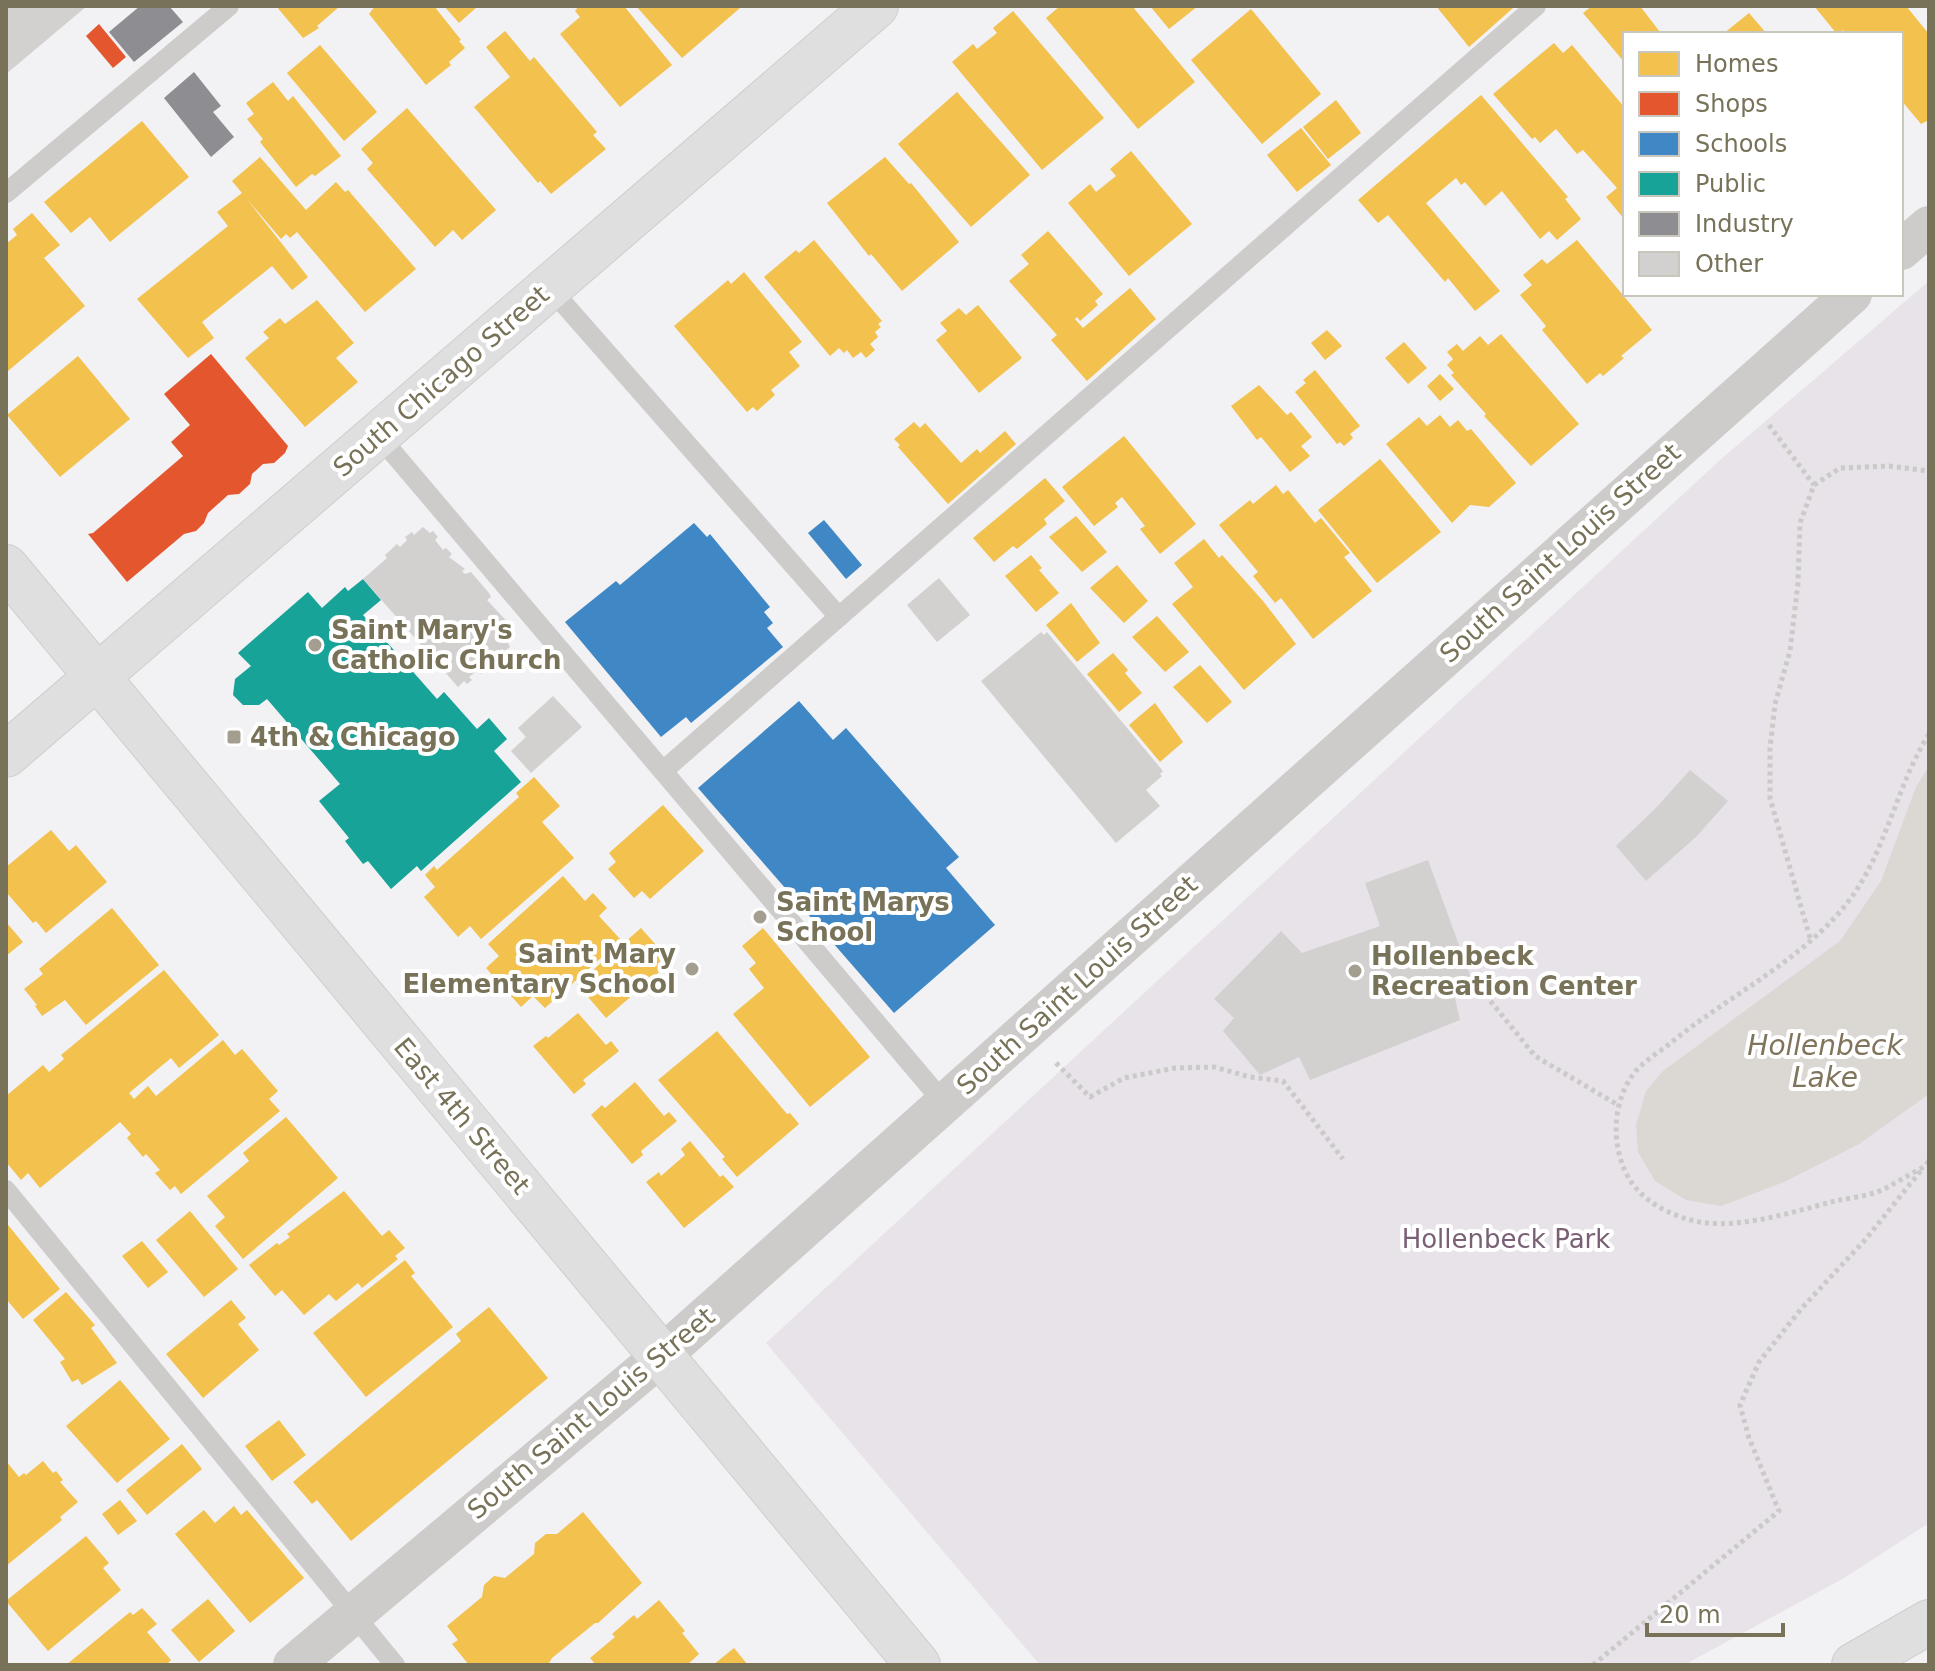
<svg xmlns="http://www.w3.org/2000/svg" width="1935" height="1671" viewBox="0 0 1935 1671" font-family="'DejaVu Sans',sans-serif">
<rect width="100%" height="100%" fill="#f2f1f3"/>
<path fill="#e8e2e9" d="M1929 281V1523L1844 1578 1684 1665H1040L766 1343 1719 461Z"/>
<path fill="#dbd7d3" d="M1929 766V1094L1859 1144 1784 1182 1721 1206 1686 1200 1655 1181 1638 1152 1636 1125 1646 1091 1663 1071 1840 941 1881 881 1916 787Z"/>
<g fill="#f2c14e">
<path d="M276 6H340L317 26 319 28 303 38Z"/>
<path d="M375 6H434L461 40 459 41 465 48 449 62 451 65 426 85 369 14Z"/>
<path d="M444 6H478L459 23Z"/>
<path d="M575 6H624L672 65 620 107 560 34 580 17 575 11 577 9Z"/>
<path d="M636 6H738L740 8 682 58Z"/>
<path d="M1060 6H1132L1195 82 1138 129 1046 18Z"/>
<path d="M1150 6H1198L1169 29Z"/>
<path d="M1436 6H1511L1513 8 1469 47Z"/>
<path d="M1592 6H1640L1660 32 1625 34V63L1583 13Z"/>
<path d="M1814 6H1906L1929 34V120L1921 124 1901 100V34H1846L1843 30 1837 34Z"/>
<path d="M1251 9 1321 94 1262 144 1191 60Z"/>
<path d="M1013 11 1104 118 1042 170 952 62 973 44 977 49 997 33 993 28Z"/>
<path d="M1749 13 1767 34H1723Z"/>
<path d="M505 31 530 61 534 57 597 132 593 135 606 149 551 194 540 181 538 183 474 107 510 77 486 47Z"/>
<path d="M1554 43 1563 53 1572 45 1625 108V220L1606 197 1617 188 1583 150 1577 154 1556 129 1540 143 1535 137 1532 139 1493 94Z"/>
<path d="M320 45 377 112 344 141 287 73Z"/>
<path d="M273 82 288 101 293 96 341 156 315 176 312 174 296 187 260 142 263 139 247 119 254 114 246 103Z"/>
<path d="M957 92 1030 175 971 227 898 144Z"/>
<path d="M1481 95 1568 197 1565 199 1581 219 1557 240 1549 231 1540 239 1502 191 1485 206 1465 182 1461 185 1456 178 1426 203 1500 291 1475 311 1448 278 1445 282 1388 215 1378 223 1358 200Z"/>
<path d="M1336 100 1361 133 1328 159 1303 127Z"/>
<path d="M407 108 496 210 462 240 453 230 435 247 367 169 373 163 361 149Z"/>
<path d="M142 121 189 177 110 242 90 217 71 233 44 202Z"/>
<path d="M1301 128 1331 165 1297 192 1267 155Z"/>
<path d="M1131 151 1192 224 1129 276 1068 203 1090 184 1096 192 1116 176 1110 169Z"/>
<path d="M260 157 306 210 336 182 345 192 348 190 416 269 365 312 297 232 290 238 286 234 281 239 246 198 308 277 292 290 272 266 202 322 214 338 188 358 137 299 228 226 217 212 242 193 232 181Z"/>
<path d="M885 157 909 184 911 183 959 242 902 291 871 254 869 256 827 203Z"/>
<path d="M32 213 60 245 44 258 85 306 8 371 6 244 17 235 13 229Z"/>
<path d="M1048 231 1103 294 1095 301 1098 305 1080 321 1077 317 1075 319 1083 328 1130 288 1156 319 1087 381 1051 340 1057 335 1009 281 1029 264 1021 255Z"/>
<path d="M814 240 882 321 878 324 881 327 875 332 878 337 870 344 875 350 866 358 861 352 853 358 847 350 844 353 839 348 830 356 764 277 796 250 799 253Z"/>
<path d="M1577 240 1652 330 1621 356 1624 358 1603 376 1600 373 1587 384 1542 330 1546 326 1520 295 1532 285 1523 275 1542 259 1547 264Z"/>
<path d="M744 272 802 342 789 352 800 366 771 390 775 395 757 411 753 407 747 412 674 326 728 280 731 284Z"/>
<path d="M317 300 354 343 336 358 358 382 305 427 245 358 269 338 263 332 280 318 285 324Z"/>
<path d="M978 305 1022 358 979 393 936 340 947 331 940 323 959 308 966 315Z"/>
<path d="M1327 330 1342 346 1325 360 1311 343Z"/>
<path d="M1501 334 1579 424 1531 466 1484 416 1486 414 1451 375 1454 373 1447 365 1453 359 1447 352 1457 344 1463 351 1480 336 1488 345Z"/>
<path d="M1404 342 1427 368 1408 384 1385 358Z"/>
<path d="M78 356 130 419 60 477 7 415Z"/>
<path d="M1315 370 1360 426 1350 434 1353 438 1344 446 1340 442 1337 444 1295 392 1306 383 1303 380Z"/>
<path d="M1440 374 1454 389 1440 401 1427 386Z"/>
<path d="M1259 385 1287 415 1291 412 1312 437 1301 446 1310 456 1290 472 1261 437 1257 440 1231 406Z"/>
<path d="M1440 415 1450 427 1458 420 1467 431 1471 429 1516 483 1489 507 1470 505 1452 523 1386 444 1419 417 1427 426Z"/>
<path d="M914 422 920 428 925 423 961 463 977 449 980 453 1005 431 1016 444 948 504 898 447 900 445 894 439Z"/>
<path d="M1124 436 1196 524 1160 554 1140 529 1145 526 1122 497 1115 503 1118 507 1094 526 1062 487Z"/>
<path d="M1380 459 1441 532 1377 583 1318 510Z"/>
<path d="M1045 478 1065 501 1044 519 1047 524 1017 549 1013 546 994 562 973 538Z"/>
<path d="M1276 485 1283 494 1288 490 1315 523 1321 518 1350 553 1344 557 1372 591 1313 639 1281 598 1275 603 1253 576 1258 572 1219 525 1250 500 1253 504Z"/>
<path d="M1076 516 1107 552 1082 572 1049 537Z"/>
<path d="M1204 539 1219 558 1222 555 1263 601 1296 644 1244 690 1172 604 1193 587 1174 563Z"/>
<path d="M1031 555 1042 568 1039 570 1059 593 1036 612 1005 576Z"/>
<path d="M1117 565 1148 601 1124 623 1090 588Z"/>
<path d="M1071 603 1100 643 1077 662 1046 625Z"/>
<path d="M1157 616 1189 652 1165 672 1132 637Z"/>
<path d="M1113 653 1128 670 1125 673 1142 693 1119 712 1087 674Z"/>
<path d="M1200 665 1232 702 1207 723 1173 687Z"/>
<path d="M1155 703 1183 742 1160 762 1129 725Z"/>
<path d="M534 777 560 806 542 822 574 858 481 939 470 926 458 937 424 897 435 887 425 875 434 866 437 870 519 797 516 793Z"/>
<path d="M663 805 704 851 650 899 642 891 634 898 608 869 616 862 609 853Z"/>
<path d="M51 830 69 851 76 845 107 882 46 933 36 921 33 923 6 892V867Z"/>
<path d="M563 876 585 901 593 893 607 908 599 916 621 940 545 1008 533 996 521 1007 486 968 499 956 488 944Z"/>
<path d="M112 908 159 965 86 1025 65 1000 42 1016 35 1006 37 1005 24 989 43 974 39 969Z"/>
<path d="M6 922 23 942 6 956Z"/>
<path d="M641 928 671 962 606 1018 577 984Z"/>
<path d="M763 928 870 1057 810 1107 733 1014 764 988 749 969 756 963 742 946Z"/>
<path d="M164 970 219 1035 179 1068 171 1058 129 1093 134 1099 148 1086 156 1096 223 1040 235 1055 242 1049 278 1091 269 1099 280 1111 181 1194 175 1186 170 1190 155 1173 160 1170 146 1154 143 1157 127 1138 131 1134 120 1122 40 1188 28 1173 21 1180 6 1162V1096L43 1065 49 1072 64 1059 61 1055Z"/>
<path d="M578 1013 606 1045 611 1041 619 1051 583 1080 586 1084 574 1094 533 1046 546 1036 548 1038Z"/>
<path d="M717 1031 787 1114 790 1113 799 1124 737 1177 722 1159 725 1157 658 1080Z"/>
<path d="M635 1082 664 1116 669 1112 677 1121 641 1151 643 1155 632 1164 591 1115 602 1105 605 1108Z"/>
<path d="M286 1117 338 1178 243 1259 215 1226 225 1217 207 1196 249 1161 243 1153Z"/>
<path d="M690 1141 720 1177 723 1175 734 1187 684 1228 646 1182 659 1172 661 1176 685 1155 681 1149Z"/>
<path d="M344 1191 382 1236 389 1230 405 1248 395 1256 398 1259 362 1288 358 1283 336 1301 329 1294 304 1315 282 1290 275 1296 249 1265 277 1243 279 1245 290 1237 287 1234Z"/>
<path d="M190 1211 238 1269 204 1297 156 1240Z"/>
<path d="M8 1225 60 1289 23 1319 6 1299V1227Z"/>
<path d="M142 1241 168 1272 148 1288 122 1256Z"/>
<path d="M405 1260 415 1273 411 1276 453 1327 366 1397 313 1333Z"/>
<path d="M66 1292 95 1325 91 1328 117 1363 82 1385 78 1379 72 1382 60 1362 65 1359 33 1320Z"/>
<path d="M231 1300 246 1318 238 1324 259 1350 203 1398 166 1354Z"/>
<path d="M489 1307 548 1378 351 1541 317 1500 312 1504 293 1482 461 1341 456 1334Z"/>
<path d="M120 1380 170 1439 117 1483 66 1426Z"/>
<path d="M279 1420 306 1455 272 1481 245 1446Z"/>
<path d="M182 1444 202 1469 147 1515 126 1490Z"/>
<path d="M6 1461 19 1477 24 1473 26 1475 43 1461 53 1473 56 1471 63 1480 60 1482 78 1502 60 1517 62 1520 6 1566Z"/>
<path d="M120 1500 137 1521 118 1535 102 1514Z"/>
<path d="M234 1506 241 1515 247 1510 304 1578 250 1623 175 1534 204 1510 215 1523Z"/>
<path d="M583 1512 642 1583 598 1623H595L552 1658 548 1665H469L452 1644 458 1640 447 1626 482 1597 484 1585 494 1576 505 1578 534 1554 535 1543 546 1534H557Z"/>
<path d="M86 1536 109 1563 103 1568 121 1590 48 1651 6 1601Z"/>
<path d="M208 1599 235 1631 199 1662 171 1630Z"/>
<path d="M659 1600 685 1631 682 1633 699 1654 687 1665H596L590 1658 615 1637 612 1634 634 1615 637 1619Z"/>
<path d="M142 1608 157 1624 147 1632 171 1660 166 1665H66L130 1612 133 1615Z"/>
<path d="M734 1648 748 1665H713Z"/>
</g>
<g fill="#e4572e">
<path d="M99 24 126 57 113 68 86 36Z"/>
<path d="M211 354 288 446 285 453 274 463 263 464 252 474 250 484 239 494 228 495 208 513 204 523 196 531 184 534 127 582 88 534 93 533 183 456 171 442 190 425 164 394Z"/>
</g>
<g fill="#3f88c5">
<path d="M824 520 862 565 846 579 808 533Z"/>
<path d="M694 523 707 537 710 534 770 607 764 612 773 623 767 628 783 647 691 723 686 717 661 737 565 622 616 581 620 585Z"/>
<path d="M799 701 833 740 846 728 959 857 946 868 995 925 894 1013 698 788Z"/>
</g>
<path fill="#17a398" d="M363 579 381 600 363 615 437 699 444 692 477 729 489 718 507 739 494 751 521 782 421 871 417 866 391 889 368 861 363 864 345 841 349 838 319 801 340 784 267 699 259 705H243L233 695 235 679 251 666 238 653 308 592 322 608 345 587 348 591Z"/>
<g fill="#8d8d92">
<path d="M140 6H169L183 22 134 62 109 32Z"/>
<path d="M194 72 221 106 213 112 234 137 211 157 164 98Z"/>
</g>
<g fill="#d2d1d0">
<path d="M6 6H87L6 74Z"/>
<path d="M423 527 430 533 433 531 438 537 435 540 443 550 446 548 452 554 449 557 465 569 462 571 465 574 471 572 489 593 491 597 487 600 512 627 509 630 515 637 508 643 510 647 505 651 502 649 495 654 499 658 495 662 497 665 492 668 491 666 486 673 485 671 481 674 478 670 469 677 472 680 467 684 464 681 458 687 363 579 387 558 385 555 397 544 400 547 407 540 405 537 412 532 414 535Z"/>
<path d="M939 578 970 615 937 642 907 605Z"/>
<path d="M1041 632 1044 635 1047 632 1163 771 1160 774 1162 776 1146 790 1160 806 1116 843 981 681Z"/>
<path d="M553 696 582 727 531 773 511 751 526 737 518 728Z"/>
<path d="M1690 770 1728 801 1696 837 1646 881 1616 846 1655 809Z"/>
<path d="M1428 860 1475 989 1454 994 1460 1020 1310 1080 1299 1057 1260 1075 1223 1031 1234 1018 1214 999 1281 931 1302 953 1380 926 1365 883Z"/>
</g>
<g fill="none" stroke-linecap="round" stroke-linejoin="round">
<defs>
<g id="secondary">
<path d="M6 567 918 1665"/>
<path d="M6 755 876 6"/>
</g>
<path id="highway" d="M1854 1665 1929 1622"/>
</defs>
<use href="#secondary" stroke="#cfcecc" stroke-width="46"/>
<use href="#highway" stroke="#cfcecd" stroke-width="46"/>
<g stroke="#cacac8" stroke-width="5" stroke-dasharray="4 4" stroke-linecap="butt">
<path d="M1769 425 1814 485"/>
<path d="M1929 734C1896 786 1886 853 1848 902 1801 962 1726 997 1668 1045 1658 1053 1644 1061 1635 1072 1616 1096 1612 1129 1620 1157 1629 1191 1655 1209 1687 1219 1730 1233 1792 1212 1835 1201 1850 1198 1868 1196 1882 1190 1896 1183 1910 1174 1924 1167L1929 1161"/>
<path d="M1810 938 1770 798V748L1775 704 1790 651 1798 583 1800 523 1814 485 1840 468 1889 466 1929 471"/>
<path d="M1471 941 1484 993 1535 1056 1618 1105"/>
<path d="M1056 1063 1090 1097 1124 1078 1175 1068 1214 1067 1250 1077 1283 1081 1343 1159"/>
<path d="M1593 1665 1779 1511 1749 1438 1740 1405 1759 1362 1801 1309 1865 1240 1923 1168"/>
</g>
<g stroke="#cdccca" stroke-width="20">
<path d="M6 193 229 6"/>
<path d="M549 287 839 617"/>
<path d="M378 435 945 1104"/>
<path d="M663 771 1536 6"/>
<path d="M6 1190 395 1665"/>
</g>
<g stroke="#cdccca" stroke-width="40">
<path d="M1901 250 1929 226"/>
<path d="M293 1665 660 1357 1852 294"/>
</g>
<use href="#secondary" stroke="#e0dfdf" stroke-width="44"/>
<use href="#highway" stroke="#e0dfdf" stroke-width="44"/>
</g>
<g fill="#a39e8f" stroke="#fff" stroke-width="3">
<circle cx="315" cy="645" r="8"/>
<rect x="226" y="729" width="16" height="16" rx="4"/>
<circle cx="760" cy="917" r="8"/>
<circle cx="692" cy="969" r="8"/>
<circle cx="1355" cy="971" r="8"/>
</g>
<g text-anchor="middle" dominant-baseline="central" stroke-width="8" stroke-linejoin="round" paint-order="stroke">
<g font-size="26" fill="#787259" stroke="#fff">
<text transform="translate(441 381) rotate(-41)">South Chicago Street</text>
<text transform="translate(1560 553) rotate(-42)">South Saint Louis Street</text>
<text transform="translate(1077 985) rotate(-42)">South Saint Louis Street</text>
<text transform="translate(462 1116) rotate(50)">East 4th Street</text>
<text transform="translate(591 1413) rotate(-40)">South Saint Louis Street</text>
</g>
<g font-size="26" font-weight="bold" fill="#787259" stroke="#fff" text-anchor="start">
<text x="331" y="630">Saint Mary's<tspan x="331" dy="30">Catholic Church</tspan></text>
<text x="250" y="737">4th &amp; Chicago</text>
<text x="776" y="902">Saint Marys<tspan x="776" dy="30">School</tspan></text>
<text x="676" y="954" text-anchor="end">Saint Mary<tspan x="676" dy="30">Elementary School</tspan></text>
<text x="1371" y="956">Hollenbeck<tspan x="1371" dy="30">Recreation Center</tspan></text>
</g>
<g font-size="26" fill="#7a6075" stroke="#fff">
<text x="1506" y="1239">Hollenbeck Park</text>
</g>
<g font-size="28" font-style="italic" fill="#80745c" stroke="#fff">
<text x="1825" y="1045">Hollenbeck<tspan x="1825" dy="32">Lake</tspan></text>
</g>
</g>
<rect width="1935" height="1671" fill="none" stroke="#787259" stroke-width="16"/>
<rect x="1623" y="32" width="280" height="264" fill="#ffffff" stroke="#c9c7bd" stroke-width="2"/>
<rect x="1639" y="52" width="40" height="24" fill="#f2c14e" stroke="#c9c7bd" stroke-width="2"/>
<text x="1695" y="72" font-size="24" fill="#787259">Homes</text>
<rect x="1639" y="92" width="40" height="24" fill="#e4572e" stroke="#c9c7bd" stroke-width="2"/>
<text x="1695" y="112" font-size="24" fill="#787259">Shops</text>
<rect x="1639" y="132" width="40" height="24" fill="#3f88c5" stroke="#c9c7bd" stroke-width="2"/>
<text x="1695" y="152" font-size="24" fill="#787259">Schools</text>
<rect x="1639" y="172" width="40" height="24" fill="#17a398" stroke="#c9c7bd" stroke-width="2"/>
<text x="1695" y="192" font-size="24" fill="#787259">Public</text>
<rect x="1639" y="212" width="40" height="24" fill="#8d8d92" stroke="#c9c7bd" stroke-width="2"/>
<text x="1695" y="232" font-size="24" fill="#787259">Industry</text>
<rect x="1639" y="252" width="40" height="24" fill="#d2d1d0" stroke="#c9c7bd" stroke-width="2"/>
<text x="1695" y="272" font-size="24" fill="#787259">Other</text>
<path d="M1647 1623v12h136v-12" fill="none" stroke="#787259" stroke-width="4"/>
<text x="1659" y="1623" font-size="24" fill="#787259" stroke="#ffffff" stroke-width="6" paint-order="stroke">20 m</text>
</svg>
